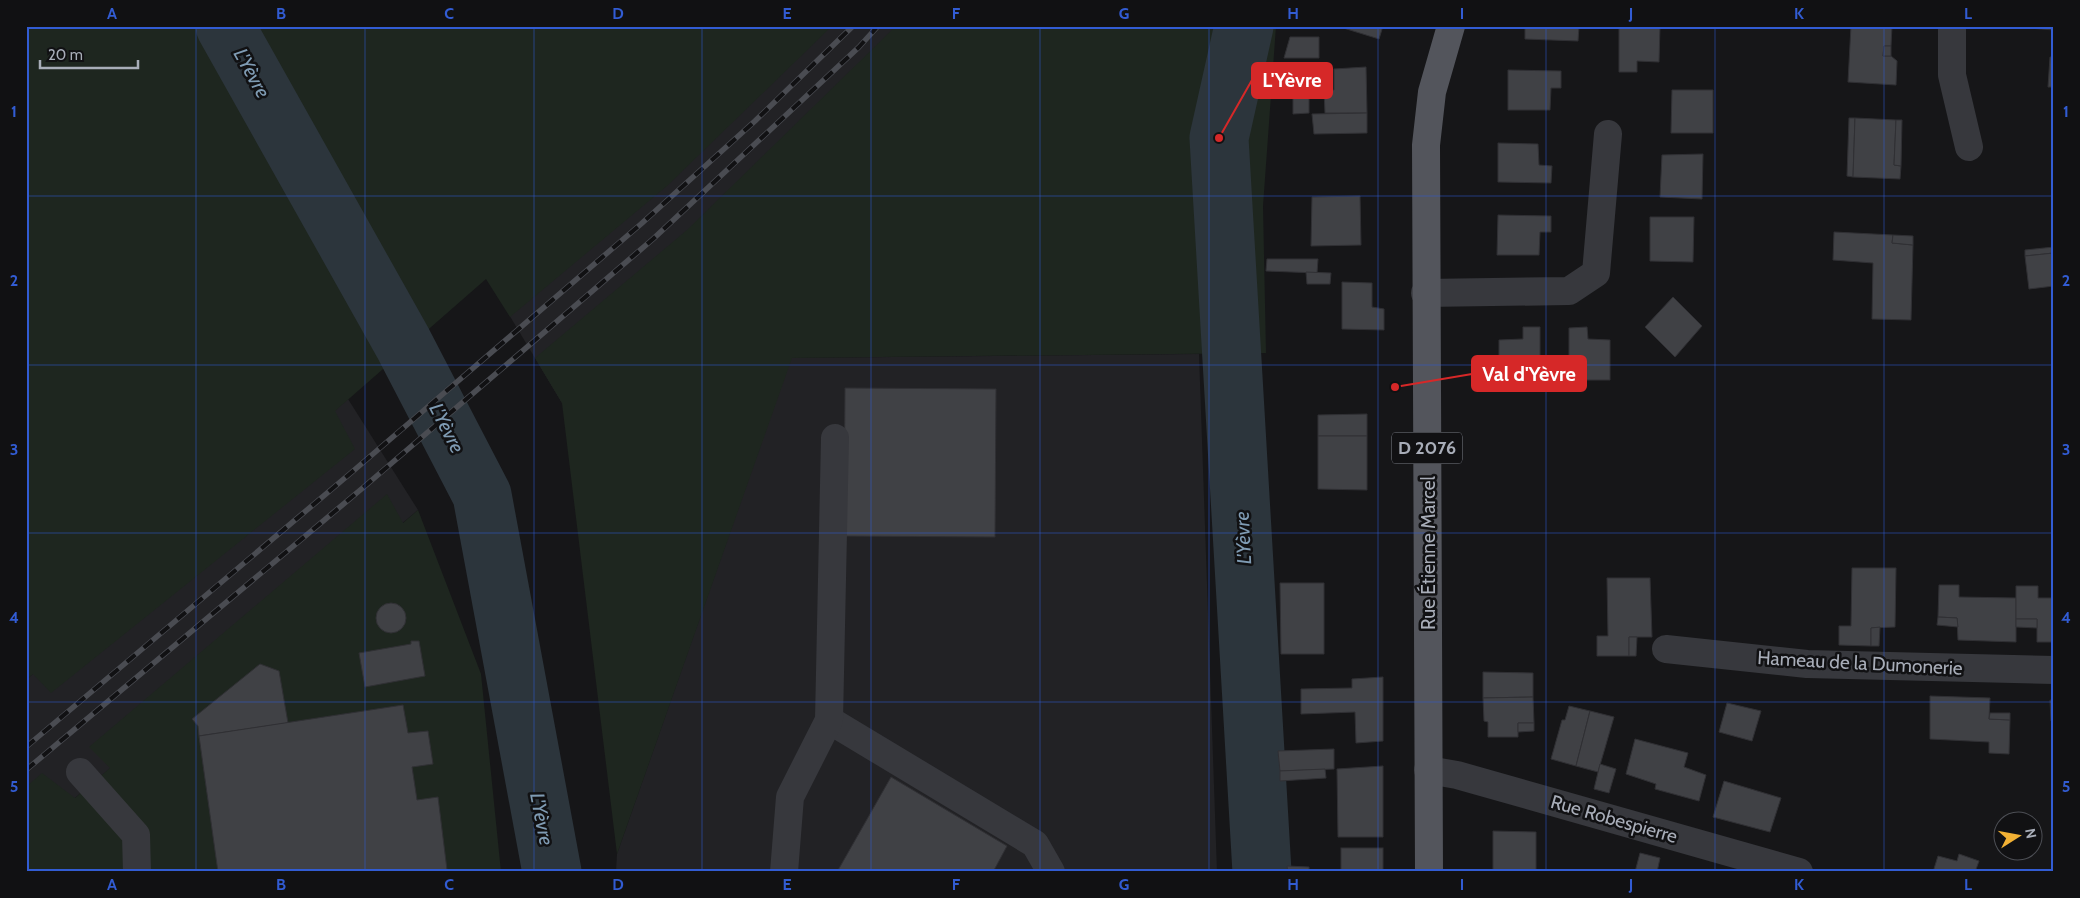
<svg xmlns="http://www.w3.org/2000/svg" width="2080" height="898" viewBox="0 0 2080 898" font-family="Cabin,sans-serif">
<rect width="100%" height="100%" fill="#161618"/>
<g fill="#222225">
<path d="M746 26H979L562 403 487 278Z"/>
<path d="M1199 354 1217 872H616L617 854 791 358Z"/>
<path d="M348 399 418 510 26 839V680Z"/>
</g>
<g fill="#1e261f">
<path d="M26 26H832L667 186 510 317 486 279 335 411 355 449 51 693 33 674 26 680Z"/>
<path d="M896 26H1276L1263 206 1266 353 792 358 617 854 562 403 535 358 687 230Z"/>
<path d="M387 494 403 523 418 510 481 674 501 872H26V787L42 773 75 798 110 768 89 747Z"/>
</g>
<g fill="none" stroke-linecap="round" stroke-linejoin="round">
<g stroke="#2c353c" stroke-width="59">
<path d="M225 26 403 343 482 495 552 872"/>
<path d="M1244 26 1219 138 1262 872"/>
</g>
</g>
<g fill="#404145" stroke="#303034">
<path d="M1337 26H1383L1379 39Z"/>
<path d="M1525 26H1579L1578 41 1525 39Z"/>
<path d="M1619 26H1660L1659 62 1637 61V72H1619Z"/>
<path d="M1851 26H1892L1891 46H1884L1883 56H1891L1897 61 1896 85 1848 82Z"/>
<path d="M2002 26H2054V30Z"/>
<path d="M1290 37H1319V58H1284Z"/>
<path d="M1884 46H1891V56H1883Z"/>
<path d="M2050 57H2054V87H2048Z"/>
<path d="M1366 67 1367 113H1325L1324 90H1334V69Z"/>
<path d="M1508 70 1561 71V88H1551L1550 110H1508Z"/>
<path d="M1309 88V113L1293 114V89Z"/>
<path d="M1672 90H1713V133H1671Z"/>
<path d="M1367 113V133L1314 134 1312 114Z"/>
<path d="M1849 118H1855L1853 177 1847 176Z"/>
<path d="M1855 118 1896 120 1894 165 1901 166 1900 179 1853 177Z"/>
<path d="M1896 120H1902L1901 166 1894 165Z"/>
<path d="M1498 143 1538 144 1539 165 1552 166 1551 183 1498 182Z"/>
<path d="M1703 154 1702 199 1660 197 1662 155Z"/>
<path d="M1360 196 1361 245 1311 246 1312 197Z"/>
<path d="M1498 215 1551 216V232H1540L1539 255H1497Z"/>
<path d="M1650 217H1694L1693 262 1650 261Z"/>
<path d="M1834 232 1893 235 1892 243 1913 245 1911 320 1872 319 1873 263 1833 260Z"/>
<path d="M1893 235 1913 236V245L1892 243Z"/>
<path d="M2054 247V253L2025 256V250Z"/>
<path d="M2054 253V286L2029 289 2025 256Z"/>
<path d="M1267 259H1318L1317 273 1266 271Z"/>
<path d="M1306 272 1331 273 1330 284H1307Z"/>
<path d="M1342 282 1372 283V307L1384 309V330L1342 329Z"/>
<path d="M1673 297 1702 326 1675 357 1645 327Z"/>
<path d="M1523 327H1540V380H1499V340L1523 339Z"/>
<path d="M1587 327 1588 339 1610 340V380H1569V328Z"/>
<path d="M845 388 996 389 995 537 844 536Z"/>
<path d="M1367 414V436H1318V415Z"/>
<path d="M1318 436H1367V490L1318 489Z"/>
<path d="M1852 568H1896L1895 627 1871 628V646L1839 645V626H1851Z"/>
<path d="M1607 578H1650L1652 637H1629V656H1597V636H1608Z"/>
<path d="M1280 583H1324V654H1281Z"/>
<path d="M1939 585H1959V597L2016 598V642L1958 640 1957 618 1938 617Z"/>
<path d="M2016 586H2038V598H2054V642H2037V619H2016Z"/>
<circle cx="391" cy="618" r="15"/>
<path d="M1938 617 1957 618 1958 627 1937 625Z"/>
<path d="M2016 619H2037V628L2016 627Z"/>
<path d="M1880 627 1879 646H1871V628Z"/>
<path d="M1629 637H1637L1636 656H1629Z"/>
<path d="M411 641H419L425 676 365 687 359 653 411 644Z"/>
<path d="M260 664 279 671 288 723 199 736 198 726 192 719Z"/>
<path d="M1483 672 1533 673V697L1483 698Z"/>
<path d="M1383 677V741L1356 743 1355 712 1301 714V689L1352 688V679Z"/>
<path d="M1930 696 1990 698 1989 719 2010 720 2009 754 1989 753V742L1930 739Z"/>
<path d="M1533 697 1534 723H1518V737H1488V722L1484 721 1483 698Z"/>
<path d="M2050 700 2054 701V722L2051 721Z"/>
<path d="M1727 703 1761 711 1752 741 1719 732Z"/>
<path d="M403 705 408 733 428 731 433 764 412 767 417 800 438 797 447 870 218 872 199 736Z"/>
<path d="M1569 706 1590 711 1576 766 1551 759 1562 720H1565Z"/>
<path d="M1590 711 1614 717 1598 772 1576 766Z"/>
<path d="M1990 713H2010V720L1989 719Z"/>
<path d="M1518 723H1534V731L1518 732Z"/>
<path d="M1635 739 1688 753 1684 767 1706 775 1699 801 1655 789 1656 784 1626 774Z"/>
<path d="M1334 749V769L1280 771 1278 751Z"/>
<path d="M1600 764 1616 769 1609 793 1594 789Z"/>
<path d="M1383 766V837H1338L1337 769Z"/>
<path d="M1325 769 1326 778 1280 781V771Z"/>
<path d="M891 777 1007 846 993 872H837Z"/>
<path d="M1724 781 1781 798 1770 832 1713 817Z"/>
<path d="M1493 831 1536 832V872H1493Z"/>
<rect x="1341" y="848" width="42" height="24"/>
<path d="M1640 853 1660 858 1657 872H1635Z"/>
<path d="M1959 854 1979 861 1975 872H1933L1938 856 1957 861Z"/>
<path d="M1287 866 1309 867V872H1288Z"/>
</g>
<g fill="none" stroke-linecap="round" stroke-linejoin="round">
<g stroke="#37383d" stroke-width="28">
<path d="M1952 26V75L1969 147"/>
<path d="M1425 293 1569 291 1596 273 1608 134"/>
<path d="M1666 649 1807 664 2054 670"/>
<path d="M829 720 1035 844 1051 872"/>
<path d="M1428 770 1457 775 1799 872"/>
<path d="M80 772 136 835 137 872"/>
<path d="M784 872 790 797 829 720 835 438"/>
</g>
<path stroke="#53555c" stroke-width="28" d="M1429 872 1426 145 1432 92 1451 26"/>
<defs>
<g id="rail">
<path d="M26 747 352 472 641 224 755 121 853 26"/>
<path d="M26 770 365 486 653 239 859 47 878 26"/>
</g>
</defs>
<use href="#rail" stroke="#4a4c52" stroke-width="5.5"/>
<use href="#rail" stroke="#111113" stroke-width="4" stroke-dasharray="11" stroke-linecap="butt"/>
</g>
<path fill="none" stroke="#325cd3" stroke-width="1" stroke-opacity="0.55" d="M196 26V872M365 26V872M534 26V872M702 26V872M871 26V872M1040 26V872M1209 26V872M1378 26V872M1546 26V872M1715 26V872M1884 26V872M26 196H2054M26 365H2054M26 533H2054M26 702H2054"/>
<g text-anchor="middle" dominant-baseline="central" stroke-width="5" stroke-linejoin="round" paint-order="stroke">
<rect fill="#111113" stroke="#7b7e86" stroke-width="1" x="1392" y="432.5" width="70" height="31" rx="4"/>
<g font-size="18" font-weight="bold" fill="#a8adb8">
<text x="1427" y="448">D 2076</text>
</g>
<g font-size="19" fill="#a8adb8" stroke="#111113">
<text transform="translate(1428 553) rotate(-90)">Rue Étienne Marcel</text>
<text transform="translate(1860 663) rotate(3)">Hameau de la Dumonerie</text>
<text transform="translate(1614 819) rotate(16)">Rue Robespierre</text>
</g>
<g font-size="20" font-style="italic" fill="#7f9bb3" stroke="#111113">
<text transform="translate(252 73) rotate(61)">L'Yèvre</text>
<text transform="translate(447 428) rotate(63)">L'Yèvre</text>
<text transform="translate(1243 538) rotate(-93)">L'Yèvre</text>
<text transform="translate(542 819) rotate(79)">L'Yèvre</text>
</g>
</g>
<path fill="none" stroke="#d62828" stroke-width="2" d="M1219 138L1252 80M1395 387L1472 374"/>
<g fill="#d62828" stroke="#111113" stroke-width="2">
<circle cx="1219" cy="138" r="5"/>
<circle cx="1395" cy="387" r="5"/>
</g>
<g fill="#d62828" stroke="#d62828" stroke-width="2">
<rect x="1252" y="63" width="80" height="35" rx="5"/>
<rect x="1472" y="356" width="114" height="35" rx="5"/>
</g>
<g font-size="20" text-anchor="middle" font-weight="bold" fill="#fff">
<text x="1292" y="87">L'Yèvre</text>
<text x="1529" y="381">Val d'Yèvre</text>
</g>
<rect width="2080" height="898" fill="none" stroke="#111113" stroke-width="55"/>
<g transform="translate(2018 836) rotate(79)"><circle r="24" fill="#111113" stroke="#4d4f55"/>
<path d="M0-4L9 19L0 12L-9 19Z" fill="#f2b134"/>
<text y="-8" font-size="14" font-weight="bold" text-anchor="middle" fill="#a8adb8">N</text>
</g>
<path d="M40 60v8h98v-8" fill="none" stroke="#a8adb8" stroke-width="2.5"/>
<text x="48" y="60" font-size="15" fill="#a8adb8" stroke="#111113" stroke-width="4" paint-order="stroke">20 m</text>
<rect x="28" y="28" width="2024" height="842" fill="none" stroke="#325cd3" stroke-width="2"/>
<g font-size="16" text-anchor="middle" font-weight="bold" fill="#325cd3">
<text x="112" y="19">A</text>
<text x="281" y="19">B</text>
<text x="449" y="19">C</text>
<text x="618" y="19">D</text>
<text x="787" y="19">E</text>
<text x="956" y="19">F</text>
<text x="1124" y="19">G</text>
<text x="1293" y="19">H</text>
<text x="1462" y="19">I</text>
<text x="1631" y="19">J</text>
<text x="1799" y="19">K</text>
<text x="1968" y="19">L</text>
<text x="14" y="117">1</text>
<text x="2066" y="117">1</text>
<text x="14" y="286">2</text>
<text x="2066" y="286">2</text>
<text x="14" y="455">3</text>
<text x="2066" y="455">3</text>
<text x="14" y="623">4</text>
<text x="2066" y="623">4</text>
<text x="14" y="792">5</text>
<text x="2066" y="792">5</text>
<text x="112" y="890">A</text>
<text x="281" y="890">B</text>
<text x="449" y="890">C</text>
<text x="618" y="890">D</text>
<text x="787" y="890">E</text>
<text x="956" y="890">F</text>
<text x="1124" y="890">G</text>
<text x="1293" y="890">H</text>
<text x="1462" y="890">I</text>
<text x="1631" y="890">J</text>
<text x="1799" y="890">K</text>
<text x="1968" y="890">L</text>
</g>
</svg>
